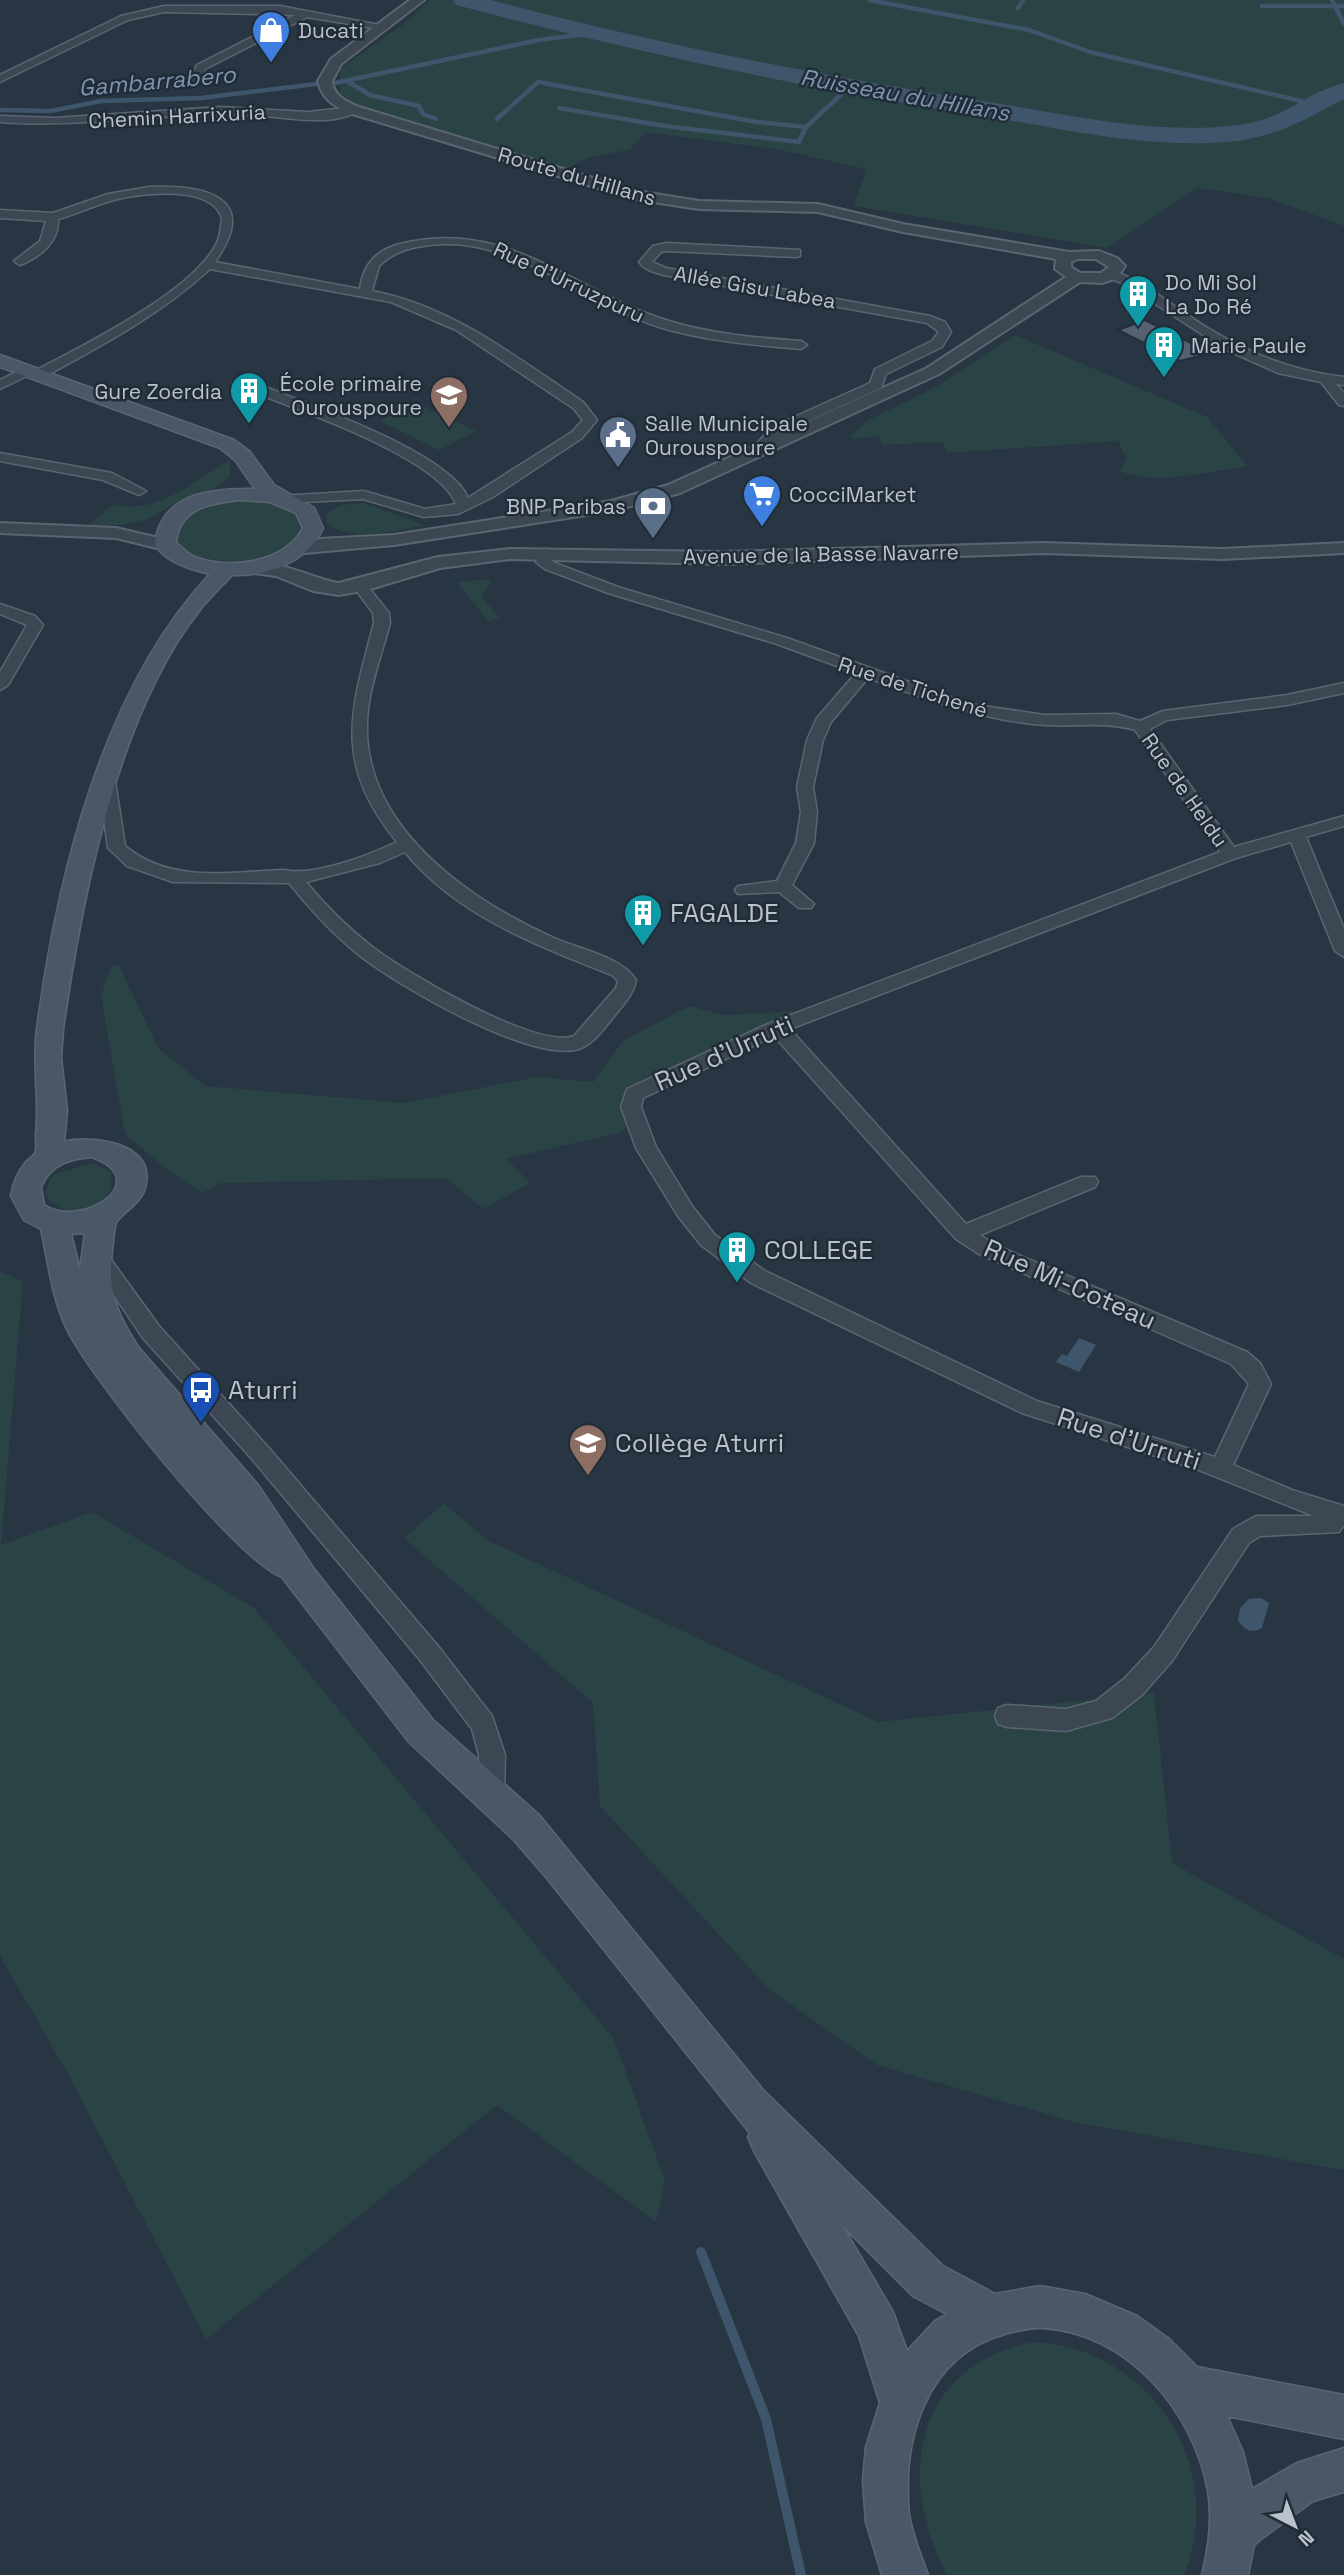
<svg xmlns="http://www.w3.org/2000/svg" width="1344" height="2575" viewBox="0 0 1344 2575" font-family="'Space Grotesk',sans-serif">
<rect width="100%" height="100%" fill="#283643"/>
<g fill="#2a4344">
<path d="M430 0H1344V226L1268 198 1197 188 1107 248 854 206 866 169 776 149 646 132 629 150 589 157 566 169 364 108 340 94V69L402 25Z"/>
<path d="M1015 335 1207 417 1247 466C1209 471 1156 487 1120 471L1126 458 1118 441 947 453 943 442 882 445 878 436 852 439 850 436 868 420 934 388Z"/>
<path d="M416 403 476 431 439 450 380 421Z"/>
<path d="M230 460V476L215 488 176 503 149 519 123 525H89L113 504C157 516 193 481 230 460Z"/>
<path d="M242 499C263 500 303 503 303 531 281 564 224 575 189 555 183 551 177 545 176 538 173 509 223 502 242 499Z"/>
<path d="M364 503 424 525C401 531 344 543 326 522L327 513 341 505Z"/>
<path d="M492 579 482 597 499 618 488 621 457 582Z"/>
<path d="M111 966H119L158 1048 205 1086 404 1103 537 1077 593 1082 623 1041 689 1006 725 1015 801 1011 648 1081 623 1132 506 1159 530 1183 483 1209 446 1178 221 1183 202 1193 165 1168 125 1134 101 996Z"/>
<path d="M94 1163 110 1172C123 1208 57 1226 45 1192L52 1175Z"/>
<path d="M0 1272 23 1281 1 1545 92 1512 254 1608 614 2039 665 2181 656 2222 497 2105 206 2339 67 2072 0 1956Z"/>
<path d="M444 1503 487 1540 878 1722 1154 1693 1172 1863 1344 1959V2170L1078 2123 877 2065 769 1989 600 1806 593 1703 404 1538Z"/>
<path d="M1032 2342C1149 2346 1228 2466 1184 2575H947C896 2480 913 2367 1032 2342Z"/>
</g>
<g fill="#3e556b">
<path d="M1079 1338 1096 1345 1079 1372 1056 1362 1062 1354 1067 1356Z"/>
<path d="M1261 1598 1269 1603 1262 1628C1251 1634 1245 1630 1238 1621L1240 1608 1249 1599Z"/>
</g>
<g fill="none" stroke-linecap="round" stroke-linejoin="round">
<g stroke="#3e556b" stroke-width="4.5">
<path d="M869 0 1029 30 1090 52 1314 104"/>
<path d="M1332 0 1344 24"/>
<path d="M1262 6H1344"/>
<path d="M1018 8 1023 0"/>
<path d="M347 81 370 95 419 106 423 114 436 119"/>
<path d="M335 83 539 40 594 33"/>
<path d="M559 108 665 126 799 142 806 127 848 88"/>
<path d="M0 110 51 111 101 101 201 98 316 84"/>
<path d="M497 119 538 82 756 122 806 127"/>
</g>
<path stroke="#3e556b" stroke-width="10" d="M701 2252 766 2419 801 2575"/>
<path fill="#3e556b" fill-rule="evenodd" d="M453 0H491C657 44 825 77 995 103 1074 116 1156 135 1237 125 1285 120 1304 93 1344 83V99C1308 118 1278 136 1237 141 1156 150 1074 131 995 118 813 90 634 52 456 5Z"/>
</g>
<path fill="#546170" stroke="#232e3a" stroke-width="2" d="M1145 320 1211 353 1180 361 1118 330Z"/>
<g fill="none" stroke-linecap="round" stroke-linejoin="round">
<defs>
<g id="minor">
<path d="M164 6H280L390 27 385 30 307 17 205 69 198 84 194 85 189 82 197 65 295 15 164 12 128 20 0 82V75L121 16Z"/>
<path d="M220 107 308 112 354 107 359 110C336 127 291 118 264 116 176 109 88 129 0 122V116L55 118Z"/>
<path d="M149 187C206 185 261 197 215 262L360 289C363 263 379 248 404 243 512 219 573 292 669 321 711 334 757 338 801 341L807 345 801 349C754 345 705 341 659 327 579 301 506 228 417 247 402 250 390 255 379 266L372 291C452 306 517 358 583 402L597 420 582 438 493 497 458 514 424 517 363 499 285 503 280 502V496L364 491 425 509 456 504C439 457 293 408 245 389V383H255C302 402 450 452 468 498L572 432 583 420 573 408 456 330 391 302 210 269C160 315 101 346 42 378H32L31 374 0 389V380L27 367 33 372C80 347 198 290 218 240 220 234 221 226 222 219 213 184 141 193 114 200 95 205 77 214 58 219 60 241 39 258 20 265L14 261 40 241 46 221 0 218V210L53 213 108 194Z"/>
<path d="M667 243 800 250V256L796 257 667 251 661 252 652 262 666 268 930 316 945 322 951 332 942 347 886 374 881 388 784 432 761 455H751V449L774 426 870 383 875 369 932 341 939 332 927 323 664 275C654 272 646 271 639 262L653 246Z"/>
<path d="M1112 271C1140 279 1162 298 1186 314 1236 348 1284 370 1344 377V385L1336 384 1344 393V406L1339 405 1321 382 1278 373 1226 350 1125 284 1108 278V272Z"/>
<path d="M0 453 112 473 146 491 139 495 103 480 0 461Z"/>
<path d="M545 549 550 550 551 560 555 563 618 587 787 638 970 704 1044 715 1116 714 1140 721 1163 711 1287 695 1344 683V693L1287 705 1167 720 1150 729 1234 847 1344 816V826L1306 837 1344 929V957L1335 951 1291 842 1236 858 790 1029 966 1224 1081 1177H1095L1098 1182 1095 1187 980 1235 993 1244 1247 1352 1260 1363 1271 1384 1233 1465 1292 1490 1344 1506V1525L1339 1532 1260 1536 1249 1543 1172 1661 1142 1695 1112 1718 1066 1731 1007 1727 998 1724 995 1716 998 1708 1007 1705 1066 1709 1096 1701 1124 1679 1154 1647 1233 1529 1256 1516H1314L1199 1470 1022 1413 751 1283 701 1245 678 1216 636 1148 621 1107 627 1089 770 1023 1220 852 1135 730C1105 721 1076 727 1045 725 983 721 926 699 868 678L831 722 823 740 813 787 817 812 814 843 792 885 814 904 811 908H799L779 892 738 894 735 890 738 886 777 881 796 843 801 812 797 787 807 740 817 718 856 673 777 644 608 593 545 569 536 562 540 550ZM774 1036 956 1239 979 1254 1231 1364 1249 1384 1215 1457 1037 1401 765 1271 715 1235 692 1206 656 1147 641 1107 643 1098Z"/>
<path d="M360 582 365 583 389 613 390 623C381 657 367 692 367 727 366 829 470 900 552 937 577 949 621 956 636 980 633 996 621 1007 611 1020 602 1031 591 1047 575 1050 525 1059 400 987 359 955 333 934 310 909 289 883L173 882 127 866 108 848 98 774 106 769 114 774 125 846C171 884 229 872 284 870 314 877 369 855 397 842 333 763 350 713 374 623L373 613 353 586ZM405 852C456 915 538 946 612 975L618 981 616 988 574 1036C536 1050 403 971 371 946 347 927 325 905 306 882L380 863Z"/>
<path d="M0 604 35 616 43 625 8 685 0 690V672L27 625 0 614Z"/>
<path d="M97 1247 104 1250 159 1326 268 1447 438 1646 492 1716 505 1755 504 1795 500 1803 491 1807 482 1803 478 1795 479 1755 472 1729 420 1660 252 1459 143 1338 87 1255 90 1250Z"/>
</g>
<g id="tertiary">
<path d="M410 0H424L341 64 332 81C334 96 345 101 359 107L636 191 699 201 818 204 903 224 1069 252 1099 251 1117 258 1125 266 1117 278 1102 283 1080 282 939 374 680 493 612 511 394 545 293 554 290 550 293 546 320 539 394 535 611 501 668 485 927 368 1066 277 1055 269 1056 259 903 232 818 212 699 209 634 199 349 113C334 106 322 99 318 81L331 59ZM1078 259H1096L1109 267 1101 273H1080L1071 267V262Z"/>
<path d="M0 523 116 528 171 541 174 545 165 550 116 538 0 533Z"/>
<path d="M1044 543 1222 549 1344 543V553L1222 559 1044 553 723 564 510 559 440 568 367 590 339 595 313 591 276 576 247 572 245 568C260 551 318 581 339 583L438 557 510 549 723 552Z"/>
</g>
<path id="secondary" d="M0 355 234 440 249 451 274 485 314 508 323 528C308 562 268 576 232 575 221 587 209 598 199 611 117 715 81 900 63 1030L61 1058 67 1111 64 1142C91 1135 153 1142 146 1183 144 1201 127 1209 117 1221 114 1225 114 1236 113 1241 107 1287 113 1309 139 1348L258 1485 314 1569 433 1720 539 1815 763 2090 943 2266 995 2294 1040 2286 1085 2294 1137 2316 1169 2339 1197 2367 1344 2395V2439L1227 2416 1243 2452 1252 2489 1297 2463 1344 2448V2492L1313 2501 1261 2539 1254 2545 1248 2575H1202C1209 2547 1213 2520 1208 2491 1194 2411 1127 2332 1042 2328 1030 2327 1016 2331 1005 2334 925 2356 902 2440 909 2514 912 2535 921 2555 928 2575H882L866 2522 863 2481 866 2447 880 2403 859 2336 754 2151 748 2137 750 2133 546 1877 513 1839 409 1742 282 1577C237 1561 88 1375 66 1327 52 1297 48 1261 41 1229L24 1220 11 1196C13 1183 18 1172 26 1162 29 1159 35 1155 36 1151 37 1147 36 1140 36 1135 40 1099 32 1065 37 1029 57 877 103 688 210 574 189 569 168 563 155 545 160 493 212 488 255 489L235 460 220 448 0 367ZM241 500 270 502 296 513 303 528C286 563 227 571 193 556 187 553 181 547 176 543 179 508 210 503 241 500ZM92 1157C155 1180 84 1230 44 1205L41 1187C50 1164 70 1159 92 1157ZM85 1233 80 1270 71 1234ZM842 2225 913 2296 947 2314 935 2321 907 2351 893 2312Z"/>
</defs>
<use href="#minor" stroke="#5b6570" stroke-width="3"/>
<use href="#tertiary" stroke="#5b6570" stroke-width="4"/>
<use href="#secondary" stroke="#5b6570" stroke-width="3"/>
<use href="#minor" fill="#3c4753" fill-rule="evenodd"/>
<use href="#tertiary" fill="#3c4753" fill-rule="evenodd"/>
<use href="#secondary" fill="#4a5766" fill-rule="evenodd"/>
</g>
<defs>
<symbol id="shop-pin" viewBox="-11 -11 22 30"><path d="M0 17L-7.5 6A9.5 9.5 0 1 1 7.5 6Z" fill="#3f7fe0" stroke="#212c38"/><path d="M-5-2.5h2.3a2.7 3.5 0 0 1 5.4 0H5L5.5 6h-11ZM-1.5-2.5h3a1.5 2.3 0 0 0-3 0Z" fill="#fff"/></symbol>
<symbol id="building-pin" viewBox="-11 -11 22 30"><path d="M0 17L-7.5 6A9.5 9.5 0 1 1 7.5 6Z" fill="#0f9aa8" stroke="#212c38"/><path d="M-4-6H4V6H1V3H-1V6H-4ZM-2.5-4.3h1.7v1.8h-1.7ZM.8-4.3h1.7v1.8H.8ZM-2.5-1h1.7V.8h-1.7ZM.8-1h1.7V.8H.8Z" fill="#fff"/></symbol>
<symbol id="school-pin" viewBox="-11 -11 22 30"><path d="M0 17L-7.5 6A9.5 9.5 0 1 1 7.5 6Z" fill="#8d6e63" stroke="#212c38"/><path d="M0-5L7-2L0 1L-7-2ZM-4 1L0 2.5L4 1V4Q0 6-4 4Z" fill="#fff"/></symbol>
<symbol id="civic-pin" viewBox="-11 -11 22 30"><path d="M0 17L-7.5 6A9.5 9.5 0 1 1 7.5 6Z" fill="#5c6f8a" stroke="#212c38"/><path d="M-.6-6.5H3V-4.5H.6V-3L4-1V1h2V6H-6V1h2V-1L-.6-3ZM-1.2 2.5V6h2.4V2.5Z" fill="#fff"/></symbol>
<symbol id="supermarket-pin" viewBox="-11 -11 22 30"><path d="M0 17L-7.5 6A9.5 9.5 0 1 1 7.5 6Z" fill="#3f7fe0" stroke="#212c38"/><path d="M-6-5.5h2.5l.6 2H6L4.5 2H-2.5L-4.4-4H-6ZM-1.5 3.2a1.3 1.3 0 1 0 .1 0ZM3 3.2a1.3 1.3 0 1 0 .1 0Z" fill="#fff"/></symbol>
<symbol id="bank-pin" viewBox="-11 -11 22 30"><path d="M0 17L-7.5 6A9.5 9.5 0 1 1 7.5 6Z" fill="#5c6f8a" stroke="#212c38"/><path d="M-6-4H6V4H-6ZM0-2.3a2.3 2.3 0 1 0 0 4.6a2.3 2.3 0 1 0 0-4.6Z" fill="#fff"/></symbol>
<symbol id="bus-pin" viewBox="-11 -11 22 30"><path d="M0 17L-7.5 6A9.5 9.5 0 1 1 7.5 6Z" fill="#1a4fb4" stroke="#212c38"/><path d="M-5-6H5V4H4V6H2V4H-2V6H-4V4H-5ZM-3.5-4V0h7V-4ZM-3.5 1.2v1.5H-2V1.2ZM2 1.2v1.5H3.5V1.2Z" fill="#fff"/></symbol>
</defs>
<g fill-rule="evenodd">
<use href="#shop-pin" x="249" y="8" width="44" height="60"/>
<use href="#building-pin" x="1116" y="272" width="44" height="60"/>
<use href="#building-pin" x="1142" y="323" width="44" height="60"/>
<use href="#building-pin" x="227" y="369" width="44" height="60"/>
<use href="#school-pin" x="427" y="373" width="44" height="60"/>
<use href="#civic-pin" x="596" y="413" width="44" height="60"/>
<use href="#supermarket-pin" x="740" y="472" width="44" height="60"/>
<use href="#bank-pin" x="631" y="484" width="44" height="60"/>
<use href="#building-pin" x="621" y="891" width="44" height="60"/>
<use href="#building-pin" x="715" y="1228" width="44" height="60"/>
<use href="#bus-pin" x="179" y="1368" width="44" height="60"/>
<use href="#school-pin" x="566" y="1421" width="44" height="60"/>
</g>
<g text-anchor="middle" dominant-baseline="central" stroke-width="5" stroke-linejoin="round" paint-order="stroke">
<g font-size="21" fill="#bac2cc" stroke="#212c38" text-anchor="start">
<text x="298" y="30">Ducati</text>
<text x="1165" y="282">Do Mi Sol<tspan x="1165" dy="24">La Do Ré</tspan></text>
<text x="1191" y="345">Marie Paule</text>
<text x="422" y="383" text-anchor="end">École primaire<tspan x="422" dy="24">Ourouspoure</tspan></text>
<text x="222" y="391" text-anchor="end">Gure Zoerdia</text>
<text x="645" y="423">Salle Municipale<tspan x="645" dy="24">Ourouspoure</tspan></text>
<text x="789" y="494">CocciMarket</text>
<text x="626" y="506" text-anchor="end">BNP Paribas</text>
</g>
<g font-size="21" fill="#bac2cc" stroke="#212c38">
<text transform="translate(177 116) rotate(-3)">Chemin Harrixuria</text>
<text transform="translate(577 176) rotate(16)">Route du Hillans</text>
<text transform="translate(569 282) rotate(25)">Rue d'Urruzpuru</text>
<text transform="translate(755 287) rotate(10)">Allée Gisu Labea</text>
<text transform="translate(821 554) rotate(-1)">Avenue de la Basse Navarre</text>
<text transform="translate(913 687) rotate(18)">Rue de Tichené</text>
<text transform="translate(1185 790) rotate(55)">Rue de Heldu</text>
</g>
<g font-size="23" font-style="italic" fill="#7b96ae" stroke="#212c38">
<text transform="translate(157 81) rotate(-5)">Gambarrabero</text>
<text transform="translate(905 95) rotate(10)">Ruisseau du Hillans</text>
</g>
<g font-size="26" fill="#bac2cc" stroke="#212c38" text-anchor="start">
<text x="670" y="913">FAGALDE</text>
<text x="764" y="1250">COLLEGE</text>
<text x="228" y="1390">Aturri</text>
<text x="615" y="1443">Collège Aturri</text>
</g>
<g font-size="26" fill="#bac2cc" stroke="#212c38">
<text transform="translate(724 1053) rotate(-24)">Rue d'Urruti</text>
<text transform="translate(1070 1284) rotate(24)">Rue Mi-Coteau</text>
<text transform="translate(1129 1439) rotate(18)">Rue d'Urruti</text>
</g>
</g>
<g transform="translate(1295 2526) rotate(138)" stroke="#212c38" stroke-width="5" paint-order="stroke">
<path d="M0-5L12 26L0 18L-12 26Z" fill="#bac2cc"/>
<text y="-10" font-size="19" font-weight="bold" text-anchor="middle" fill="#bac2cc">N</text>
</g>
</svg>
